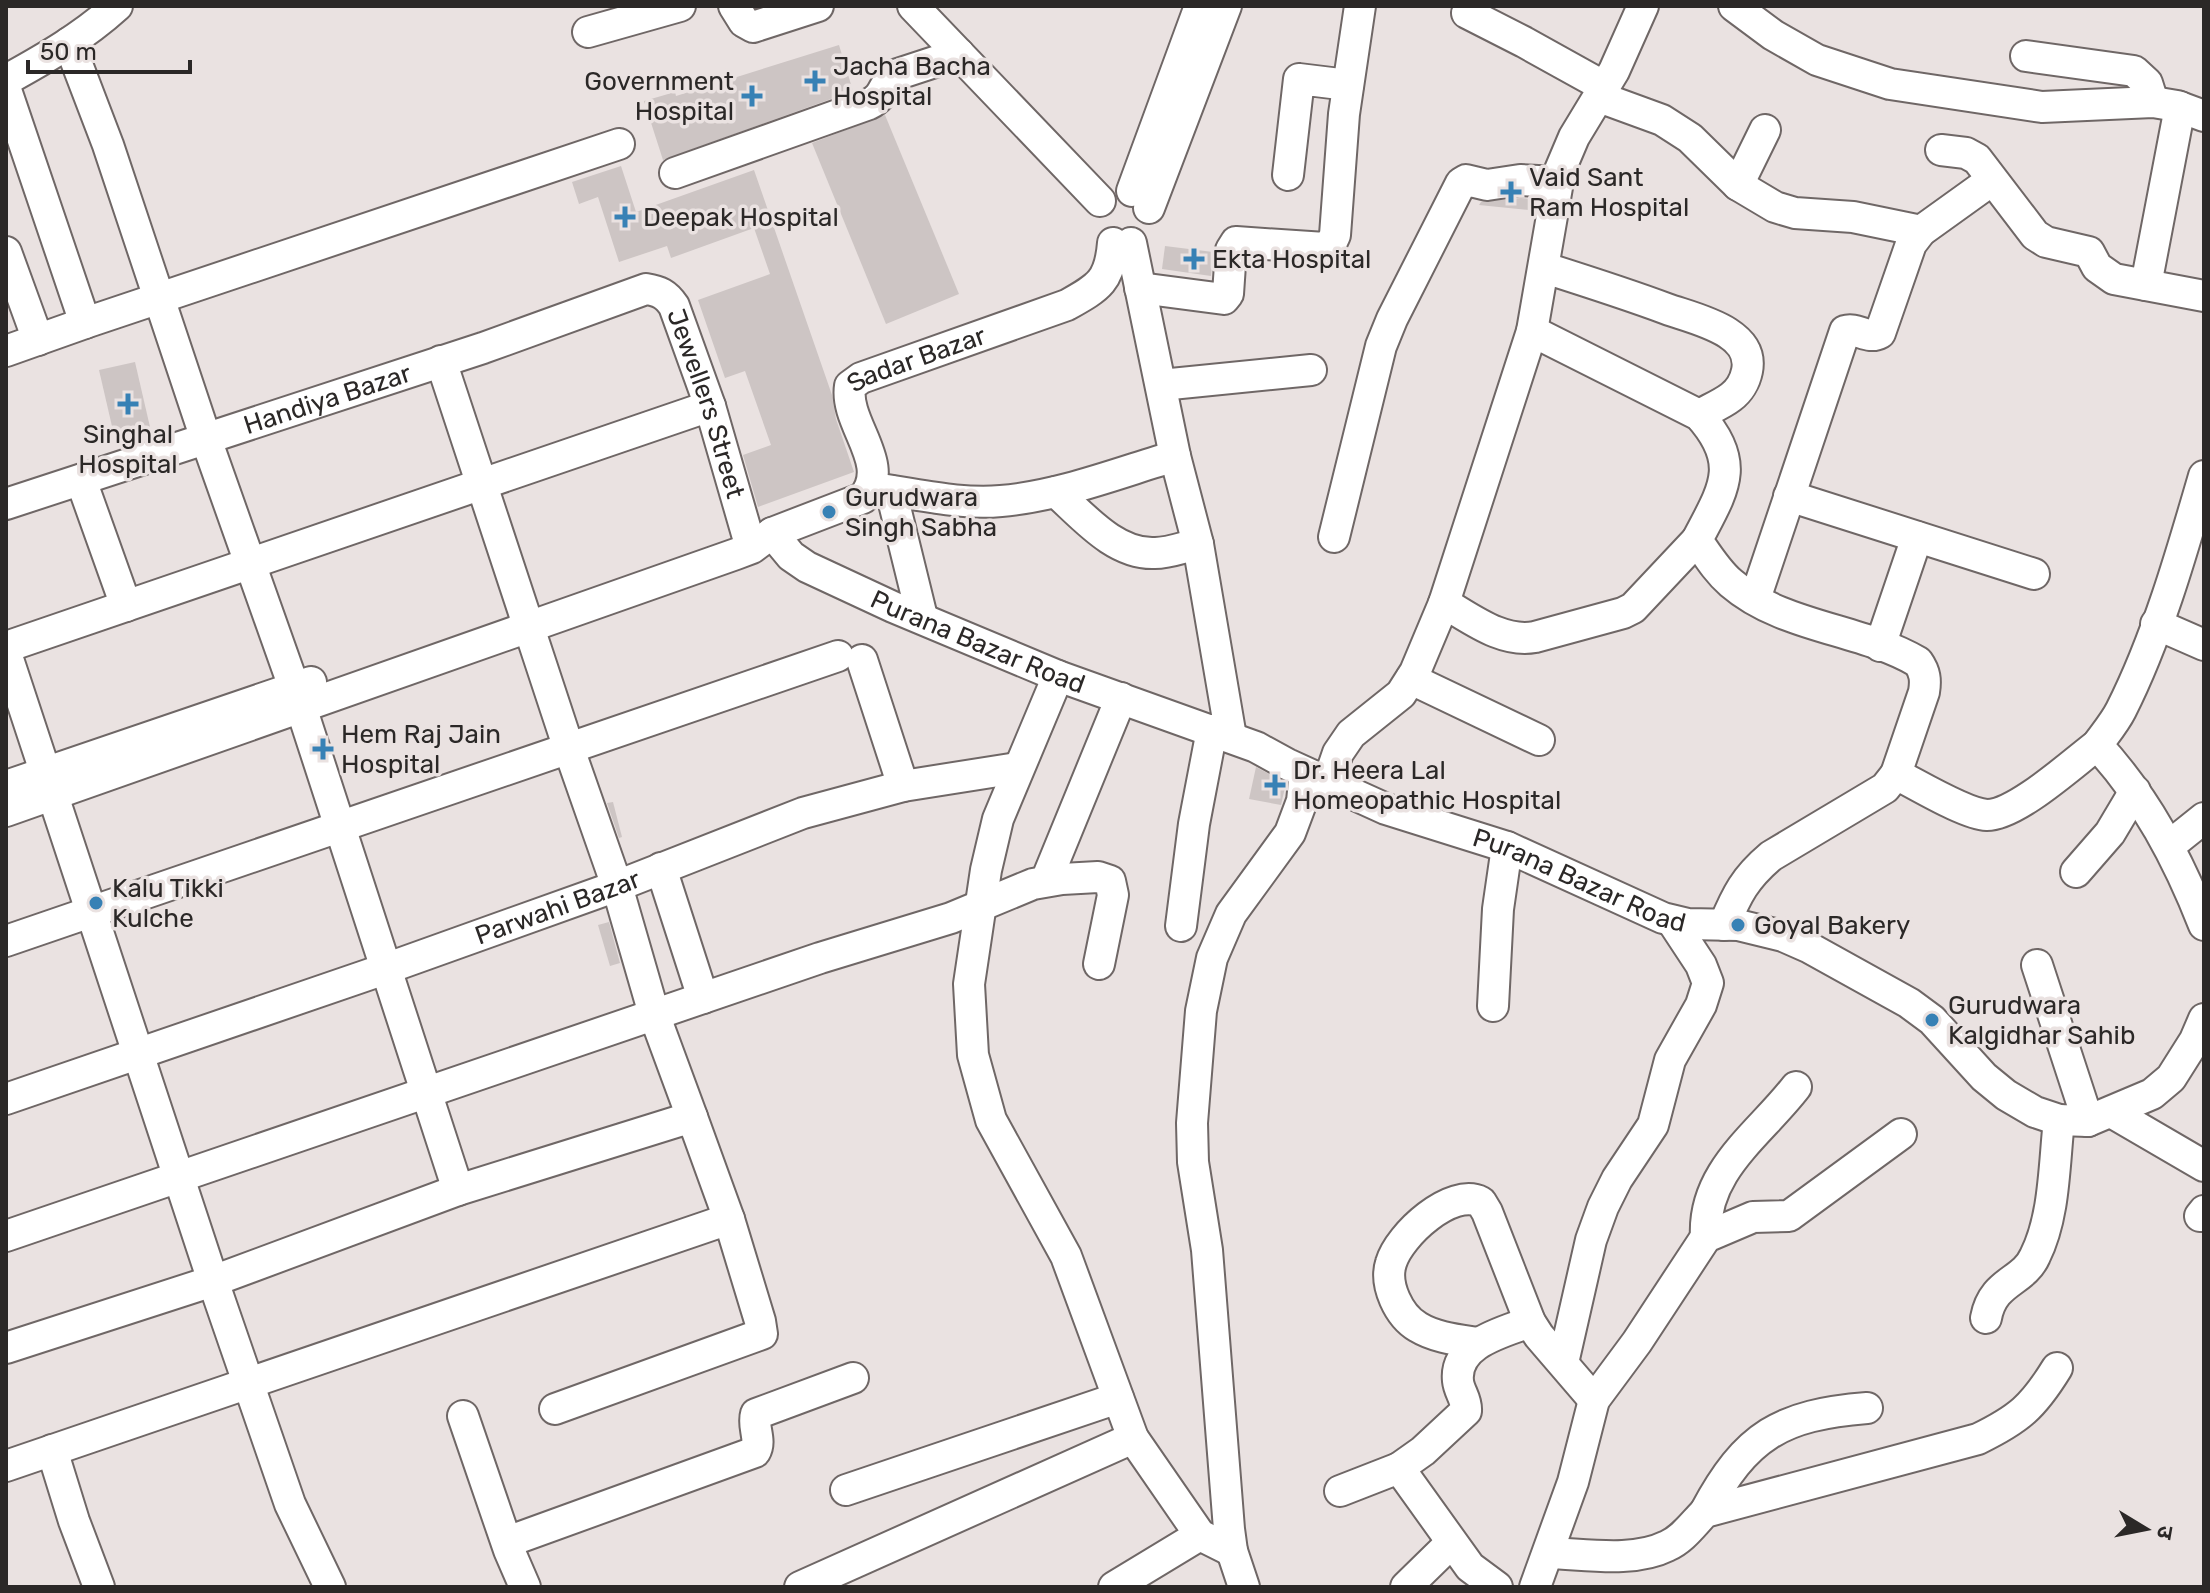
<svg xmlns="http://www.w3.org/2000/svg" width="2210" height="1593" viewBox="0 0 2210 1593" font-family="Rubik,'Noto Sans Devanagari',sans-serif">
<rect width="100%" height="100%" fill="#eae2e1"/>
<g fill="#cdc5c4">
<path d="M839 45 853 91 663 160 644 101 675 92 676 96Z"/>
<path d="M885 115 959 294 886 324 812 143Z"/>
<path d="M621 166 636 212 754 170 832 395 836 419 854 472 758 507 743 455 771 445 745 371 725 378 698 300 770 274 754 228 671 258 667 246 619 262 598 197 579 204 572 182Z"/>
<path d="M1521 198 1531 199 1529 210 1479 205 1481 202Z"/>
<path d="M1165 246 1213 252 1211 276 1162 269Z"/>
<path d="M135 362 150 427 114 435 99 370Z"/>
<path d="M1256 767 1286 783 1281 805 1249 799Z"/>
<path d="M613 802 622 837 619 838 607 803Z"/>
<path d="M609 922 620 963 610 966 598 925Z"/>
</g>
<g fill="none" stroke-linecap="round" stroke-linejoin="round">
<defs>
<g id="minor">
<path d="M734 6 744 22 753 27 818 6"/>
<path d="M913 6 1100 201"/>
<path d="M1734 6 1773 35 1817 60 1890 84 2042 107 2153 102 2177 106 2204 116"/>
<path d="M1467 13 1524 42 1605 87"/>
<path d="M588 32 680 6"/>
<path d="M69 43 108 145 206 439 301 707 458 1190"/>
<path d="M2026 56 2134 71 2147 83 2153 102"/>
<path d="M6 80C46 58 84 36 117 6"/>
<path d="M6 90 85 323 6 351"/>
<path d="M1599 97 1662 120 1690 138 1738 185 1775 207 1795 213 1853 217 1921 231"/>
<path d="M1941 150 1966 153 1977 159 2035 235 2046 242 2089 252 2097 267 2114 279 2204 296"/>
<path d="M675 173 869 104C886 96 882 84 895 75L959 54"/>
<path d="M1288 175 1299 79 1348 85"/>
<path d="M1738 185 1765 130"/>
<path d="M1132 191 1200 6"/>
<path d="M1149 208 1226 6"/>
<path d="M1131 243 1175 456 1198 544 1231 737"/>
<path d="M6 252 38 340"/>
<path d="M1545 268C1586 281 1627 294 1667 309 1695 319 1755 331 1747 371 1745 381 1739 391 1731 397 1722 404 1710 409 1699 415"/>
<path d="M2146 285 2180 107"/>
<path d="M1140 288 1224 299 1228 294 1231 250 1236 242 1325 248 1330 246 1335 235 1344 114 1360 6"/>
<path d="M85 323 619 144"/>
<path d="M1532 331 1699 415C1743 464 1723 490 1697 540 1708 556 1717 571 1731 583 1783 628 1860 628 1918 662 1925 672 1926 680 1924 692L1896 774C1918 785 1965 814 1987 815 2016 815 2072 764 2097 745"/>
<path d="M441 361 569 749 617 886 654 1014 692 1117"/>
<path d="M1161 385 1311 370"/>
<path d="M2204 476C2182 552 2157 639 2121 710 2115 722 2105 734 2097 745 2146 798 2178 859 2204 925"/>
<path d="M81 480 126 606"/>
<path d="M871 488C914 493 958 505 1001 501 1060 496 1118 473 1175 456"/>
<path d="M891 491 922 617"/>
<path d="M1056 492C1083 516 1115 555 1155 553 1169 553 1184 547 1198 544"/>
<path d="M1789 496 2034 574"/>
<path id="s1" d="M6 504 483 348 646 289C659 291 666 294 674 306L710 406 747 534"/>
<path id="s2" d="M772 533 791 556 807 567 893 607 1058 676 1256 747 1287 764 1386 809 1507 847 1663 918 1688 924 1738 925 1783 936 1808 947 1909 1003 1932 1020 1984 1077 2006 1095 2035 1112 2059 1120 2088 1121 2152 1094 2171 1078 2195 1040 2204 1019"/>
<path d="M1334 537 1381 346 1392 319 1461 183 1466 180 1487 185 1520 180 1558 182"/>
<path d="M1755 599 1845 331C1857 327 1868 340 1880 333L1911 244 1921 231 1992 180"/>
<path d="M1444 603C1472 619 1502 643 1535 637L1623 613 1633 608 1697 540"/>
<path d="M2156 624 2204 645"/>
<path d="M1880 646 1917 537"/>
<path d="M6 647 710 406"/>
<path d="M6 653 213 1281 290 1504 330 1587"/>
<path d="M862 660 903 786"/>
<path d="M1058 676 998 819 986 870 969 984 973 1055 991 1120 1066 1256 1133 1438 1200 1535 1232 1551"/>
<path d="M1411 679 1539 740"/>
<path d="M1328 782 1338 753 1351 734 1401 694 1415 672 1444 603 1532 331 1560 170 1574 137 1614 71 1643 6"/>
<path d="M6 786 311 682"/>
<path id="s3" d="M6 811 736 554 752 548 772 533 863 498C893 464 844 424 850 386L861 378 1067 305C1099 287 1110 281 1113 243"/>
<path d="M2169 846 2204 818"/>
<path d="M661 868 703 998"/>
<path d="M2076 872 2110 833 2135 791"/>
<path d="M1046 881 1121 698"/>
<path d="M1724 925C1737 894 1745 878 1771 856L1885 788 1896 774"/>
<path d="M1181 926 1194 824 1212 730"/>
<path d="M6 941 838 656"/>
<path d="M2037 965 2088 1121"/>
<path d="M1493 1006 1498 909 1507 847"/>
<path id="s4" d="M6 1099 385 969 617 886 803 813 903 786 1017 768"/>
<path d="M2113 1113 2204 1166"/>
<path d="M2200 1216 2204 1211"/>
<path d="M6 1236 820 958 951 918 1033 884 1062 879 1098 877 1110 881 1113 895 1099 964"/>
<path d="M1706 1237C1702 1171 1760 1134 1796 1087"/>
<path d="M1986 1318C1993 1280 2023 1283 2035 1256 2055 1216 2054 1164 2059 1120"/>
<path d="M1478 1343C1459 1340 1436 1338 1418 1327 1399 1316 1384 1285 1391 1263 1399 1235 1452 1187 1481 1202L1487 1212 1530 1322 1539 1336 1594 1400"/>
<path d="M6 1348 213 1281 458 1190 692 1117 729 1219 760 1321 762 1334 555 1409"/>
<path d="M1563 1363 1591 1240 1603 1207 1617 1179 1653 1125 1670 1060 1701 1005 1708 983 1701 965 1672 921"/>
<path d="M463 1416 509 1550 525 1587"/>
<path d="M52 1450 74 1521 99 1587"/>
<path d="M6 1466 729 1219"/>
<path d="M846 1490 1118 1398"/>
<path d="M1340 1491 1399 1468"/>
<path d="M1705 1512C1746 1435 1781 1415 1867 1408"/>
<path d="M507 1542 755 1452C762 1440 752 1427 756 1414L853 1378"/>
<path d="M1549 1553C1585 1554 1633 1563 1667 1546 1683 1539 1693 1524 1705 1512L1978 1439C2019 1419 2033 1407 2057 1368"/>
<path d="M800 1587 1133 1438"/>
<path d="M1114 1587 1200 1535"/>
<path d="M1244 1587 1232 1551 1229 1529 1207 1250 1193 1162 1192 1123 1201 1011 1212 958 1231 914 1290 833 1302 801 1305 773"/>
<path d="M1406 1587 1451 1543"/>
<path d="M1497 1587 1470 1567 1399 1468 1423 1451 1466 1411C1467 1399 1459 1392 1458 1381 1454 1343 1504 1332 1530 1322"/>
<path d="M1535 1587 1573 1482 1594 1400 1637 1342 1706 1237 1753 1217 1789 1216 1901 1134"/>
</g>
</defs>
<use href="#minor" stroke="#6f6766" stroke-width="34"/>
<use href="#minor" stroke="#fff" stroke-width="30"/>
</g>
<g fill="#3781b5" stroke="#eae2e1" stroke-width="3">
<path d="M811 69h8v8h8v8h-8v8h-8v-8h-8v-8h8z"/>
<path d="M748 84h8v8h8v8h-8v8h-8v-8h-8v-8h8z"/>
<path d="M1507 180h8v8h8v8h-8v8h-8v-8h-8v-8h8z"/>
<path d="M621 205h8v8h8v8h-8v8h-8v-8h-8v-8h8z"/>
<path d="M1190 247h8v8h8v8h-8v8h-8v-8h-8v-8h8z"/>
<path d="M124 392h8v8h8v8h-8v8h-8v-8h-8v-8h8z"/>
<circle cx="829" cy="512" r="8"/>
<path d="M319 737h8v8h8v8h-8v8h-8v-8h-8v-8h8z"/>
<path d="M1271 773h8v8h8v8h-8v8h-8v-8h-8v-8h8z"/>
<circle cx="96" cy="903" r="8"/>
<circle cx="1738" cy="925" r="8"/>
<circle cx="1932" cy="1020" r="8"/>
</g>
<g text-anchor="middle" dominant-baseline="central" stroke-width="7" stroke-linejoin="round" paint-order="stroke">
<g font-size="26" fill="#2b2827" stroke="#eae2e1" text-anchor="start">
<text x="833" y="66">Jacha Bacha<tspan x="833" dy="30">Hospital</tspan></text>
<text x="734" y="81" text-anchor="end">Government<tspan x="734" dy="30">Hospital</tspan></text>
<text x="1529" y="177">Vaid Sant<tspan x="1529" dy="30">Ram Hospital</tspan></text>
<text x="643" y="217">Deepak Hospital</text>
<text x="1212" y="259">Ekta Hospital</text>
<text x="128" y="434" text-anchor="middle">Singhal<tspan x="128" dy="30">Hospital</tspan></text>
<text x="845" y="497">Gurudwara<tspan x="845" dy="30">Singh Sabha</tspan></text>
<text x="341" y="734">Hem Raj Jain<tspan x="341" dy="30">Hospital</tspan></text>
<text x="1293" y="770">Dr. Heera Lal<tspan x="1293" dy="30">Homeopathic Hospital</tspan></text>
<text x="112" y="888">Kalu Tikki<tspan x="112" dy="30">Kulche</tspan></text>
<text x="1754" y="925">Goyal Bakery</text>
<text x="1948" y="1005">Gurudwara<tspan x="1948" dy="30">Kalgidhar Sahib</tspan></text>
</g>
<g font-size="26" fill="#2b2827" stroke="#eae2e1">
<text stroke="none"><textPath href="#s3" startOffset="1104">Sadar Bazar</textPath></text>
<text stroke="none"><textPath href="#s1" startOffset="338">Handiya Bazar</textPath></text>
<text stroke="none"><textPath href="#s1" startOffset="812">Jewellers Street</textPath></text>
<text stroke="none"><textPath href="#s2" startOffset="236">Purana Bazar Road</textPath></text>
<text stroke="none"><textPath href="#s2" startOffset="884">Purana Bazar Road</textPath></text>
<text stroke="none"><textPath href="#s4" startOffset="584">Parwahi Bazar</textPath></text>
</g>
</g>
<rect width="2210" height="1593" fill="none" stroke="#2b2827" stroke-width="16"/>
<g transform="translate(2146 1529) rotate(100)" stroke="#eae2e1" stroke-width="6" paint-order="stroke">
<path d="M0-6L14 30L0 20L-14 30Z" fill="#2b2827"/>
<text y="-12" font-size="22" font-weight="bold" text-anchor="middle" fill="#2b2827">उ</text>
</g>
<path d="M28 60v12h162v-12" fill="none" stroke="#2b2827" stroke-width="4"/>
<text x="40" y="60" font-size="24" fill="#2b2827" stroke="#eae2e1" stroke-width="6" paint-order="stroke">50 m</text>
</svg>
